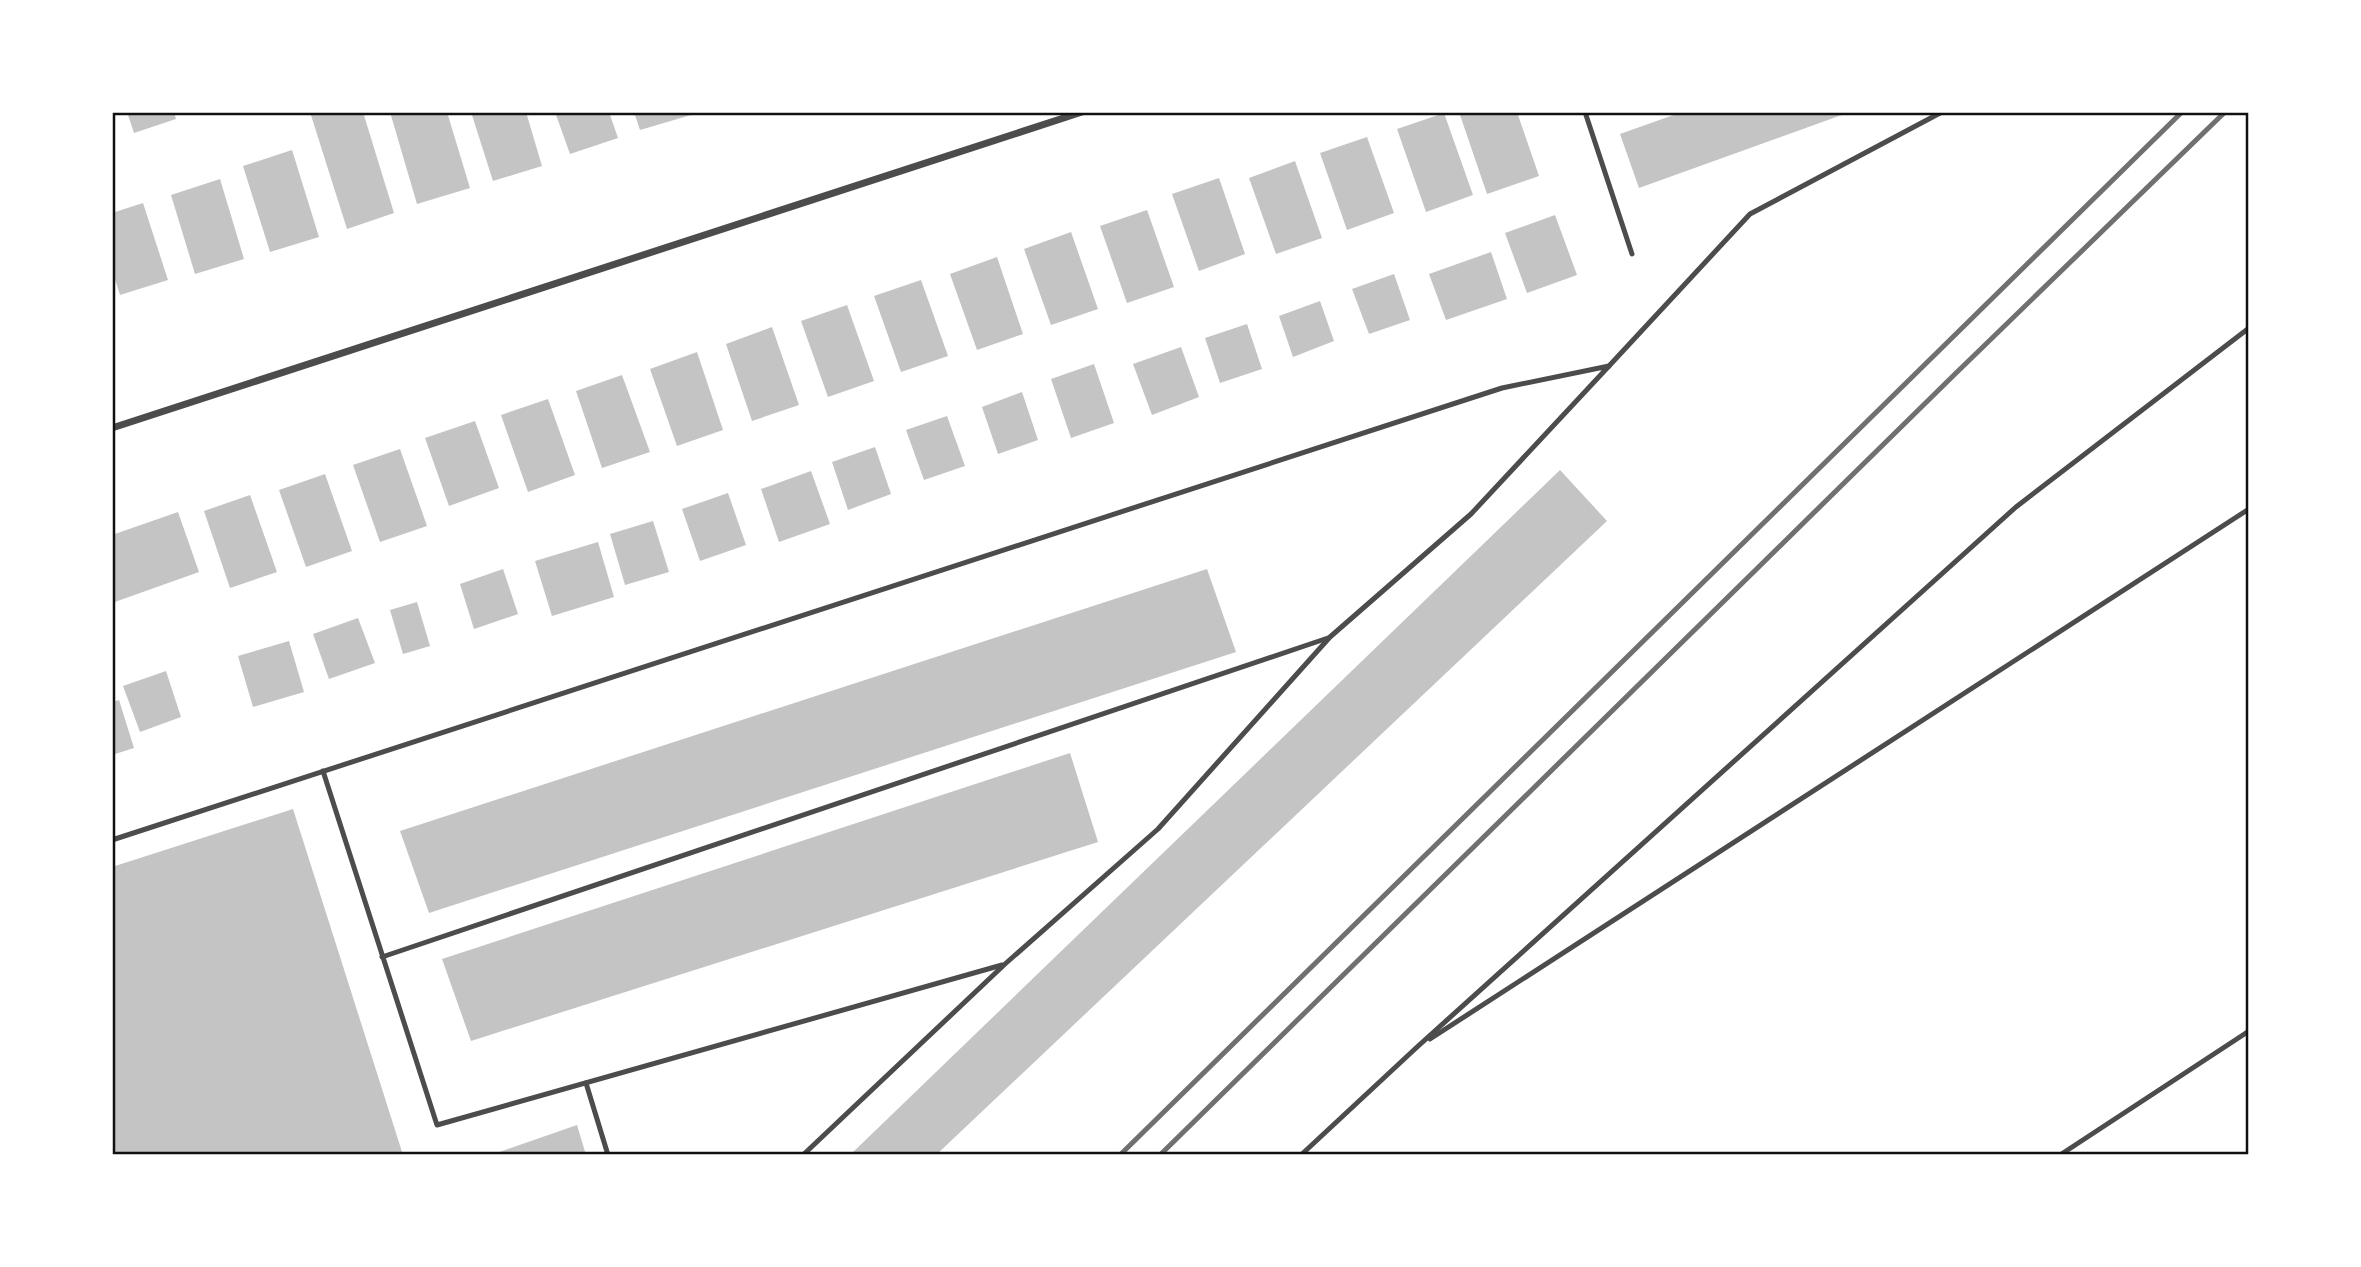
<svg xmlns="http://www.w3.org/2000/svg" width="2361" height="1267" viewBox="0 0 2361 1267" font-family="'Golos Text',sans-serif">
<rect width="100%" height="100%" fill="#fff"/>
<g fill="#c4c4c4">
<path d="M127 112H174L176 119 134 133Z"/>
<path d="M310 112H363L394 213 347 229Z"/>
<path d="M390 112H447L470 188 417 204Z"/>
<path d="M471 112H526L542 166 493 181Z"/>
<path d="M555 112H609L618 138 570 154Z"/>
<path d="M634 112H690L691 115 640 130Z"/>
<path d="M1459 112H1517L1539 176 1487 194Z"/>
<path d="M1682 112H1850L1639 188 1620 134Z"/>
<path d="M1444 113 1473 195 1426 212 1397 129Z"/>
<path d="M1367 137 1394 213 1347 230 1320 153Z"/>
<path d="M292 150 319 237 270 252 243 166Z"/>
<path d="M1295 161 1322 238 1276 254 1249 178Z"/>
<path d="M1219 178 1245 254 1199 271 1172 194Z"/>
<path d="M220 179 244 259 195 274 171 195Z"/>
<path d="M143 203 168 280 120 295 112 270V213Z"/>
<path d="M1147 210 1174 287 1127 303 1100 226Z"/>
<path d="M1555 215 1577 275 1527 293 1505 233Z"/>
<path d="M1071 232 1098 309 1051 325 1024 249Z"/>
<path d="M1491 252 1507 299 1446 320 1429 274Z"/>
<path d="M997 257 1023 334 977 350 950 274Z"/>
<path d="M1394 274 1410 320 1369 334 1352 289Z"/>
<path d="M921 280 948 356 901 372 874 296Z"/>
<path d="M1320 301 1334 341 1293 357 1279 316Z"/>
<path d="M847 305 874 381 828 397 801 321Z"/>
<path d="M1247 324 1262 369 1220 383 1205 338Z"/>
<path d="M772 327 799 405 752 421 726 344Z"/>
<path d="M1181 347 1199 397 1152 415 1133 364Z"/>
<path d="M697 352 723 430 677 446 650 369Z"/>
<path d="M1094 364 1114 423 1071 438 1051 379Z"/>
<path d="M622 375 650 452 602 468 576 391Z"/>
<path d="M1022 392 1038 440 998 454 982 407Z"/>
<path d="M548 399 575 475 528 492 501 415Z"/>
<path d="M947 416 965 466 924 480 906 430Z"/>
<path d="M475 421 499 488 449 506 425 438Z"/>
<path d="M875 447 891 494 848 510 832 462Z"/>
<path d="M400 449 427 526 380 542 353 465Z"/>
<path d="M1560 470 1607 521 936 1155H850Z"/>
<path d="M811 471 830 524 779 542 761 489Z"/>
<path d="M325 474 352 551 306 567 279 490Z"/>
<path d="M728 493 746 545 700 561 682 509Z"/>
<path d="M250 495 277 572 230 588 204 511Z"/>
<path d="M178 512 199 572 112 603V535Z"/>
<path d="M653 521 669 572 625 585 610 534Z"/>
<path d="M598 542 614 597 552 616 535 561Z"/>
<path d="M503 569 518 614 474 629 460 584Z"/>
<path d="M1207 569 1236 652 429 913 400 831Z"/>
<path d="M417 602 430 646 403 654 390 610Z"/>
<path d="M358 618 375 663 329 679 313 634Z"/>
<path d="M289 641 304 692 253 707 238 656Z"/>
<path d="M166 671 181 717 140 732 123 686Z"/>
<path d="M119 700 134 748 112 755V702Z"/>
<path d="M1070 753 1098 842 471 1041 442 959Z"/>
<path d="M293 809 403 1155H112V867Z"/>
<path d="M577 1125 586 1155H491Z"/>
</g>
<g fill="none" stroke-linecap="round" stroke-linejoin="round">
<g stroke="#4c4c4c" stroke-width="5">
<path d="M1585 112 1632 254"/>
<path d="M1609 366 1750 214 1942 112"/>
<path d="M323 771 437 1125 1002 965"/>
<path d="M112 840 1502 388 1609 366 1471 514 1330 637 1158 829 1005 964 803 1155"/>
<path d="M382 957 1328 638"/>
<path d="M1430 1039 2249 509"/>
<path d="M586 1083 608 1155"/>
<path d="M1301 1155 1416 1048 2016 507 2249 328"/>
<path d="M2060 1155 2249 1031"/>
</g>
<path stroke="#4c4c4c" stroke-width="7" d="M112 428 1082 112"/>
<g stroke="#707070" stroke-width="5">
<path d="M1120 1155 2182 112"/>
<path d="M1160 1155 1954 375 2225 112"/>
</g>
</g>
<rect width="2361" height="1267" fill="none" stroke="#ffffff" stroke-width="228"/>
<rect x="114" y="114" width="2133" height="1039" fill="none" stroke="#111" stroke-width="2.5"/>
</svg>
